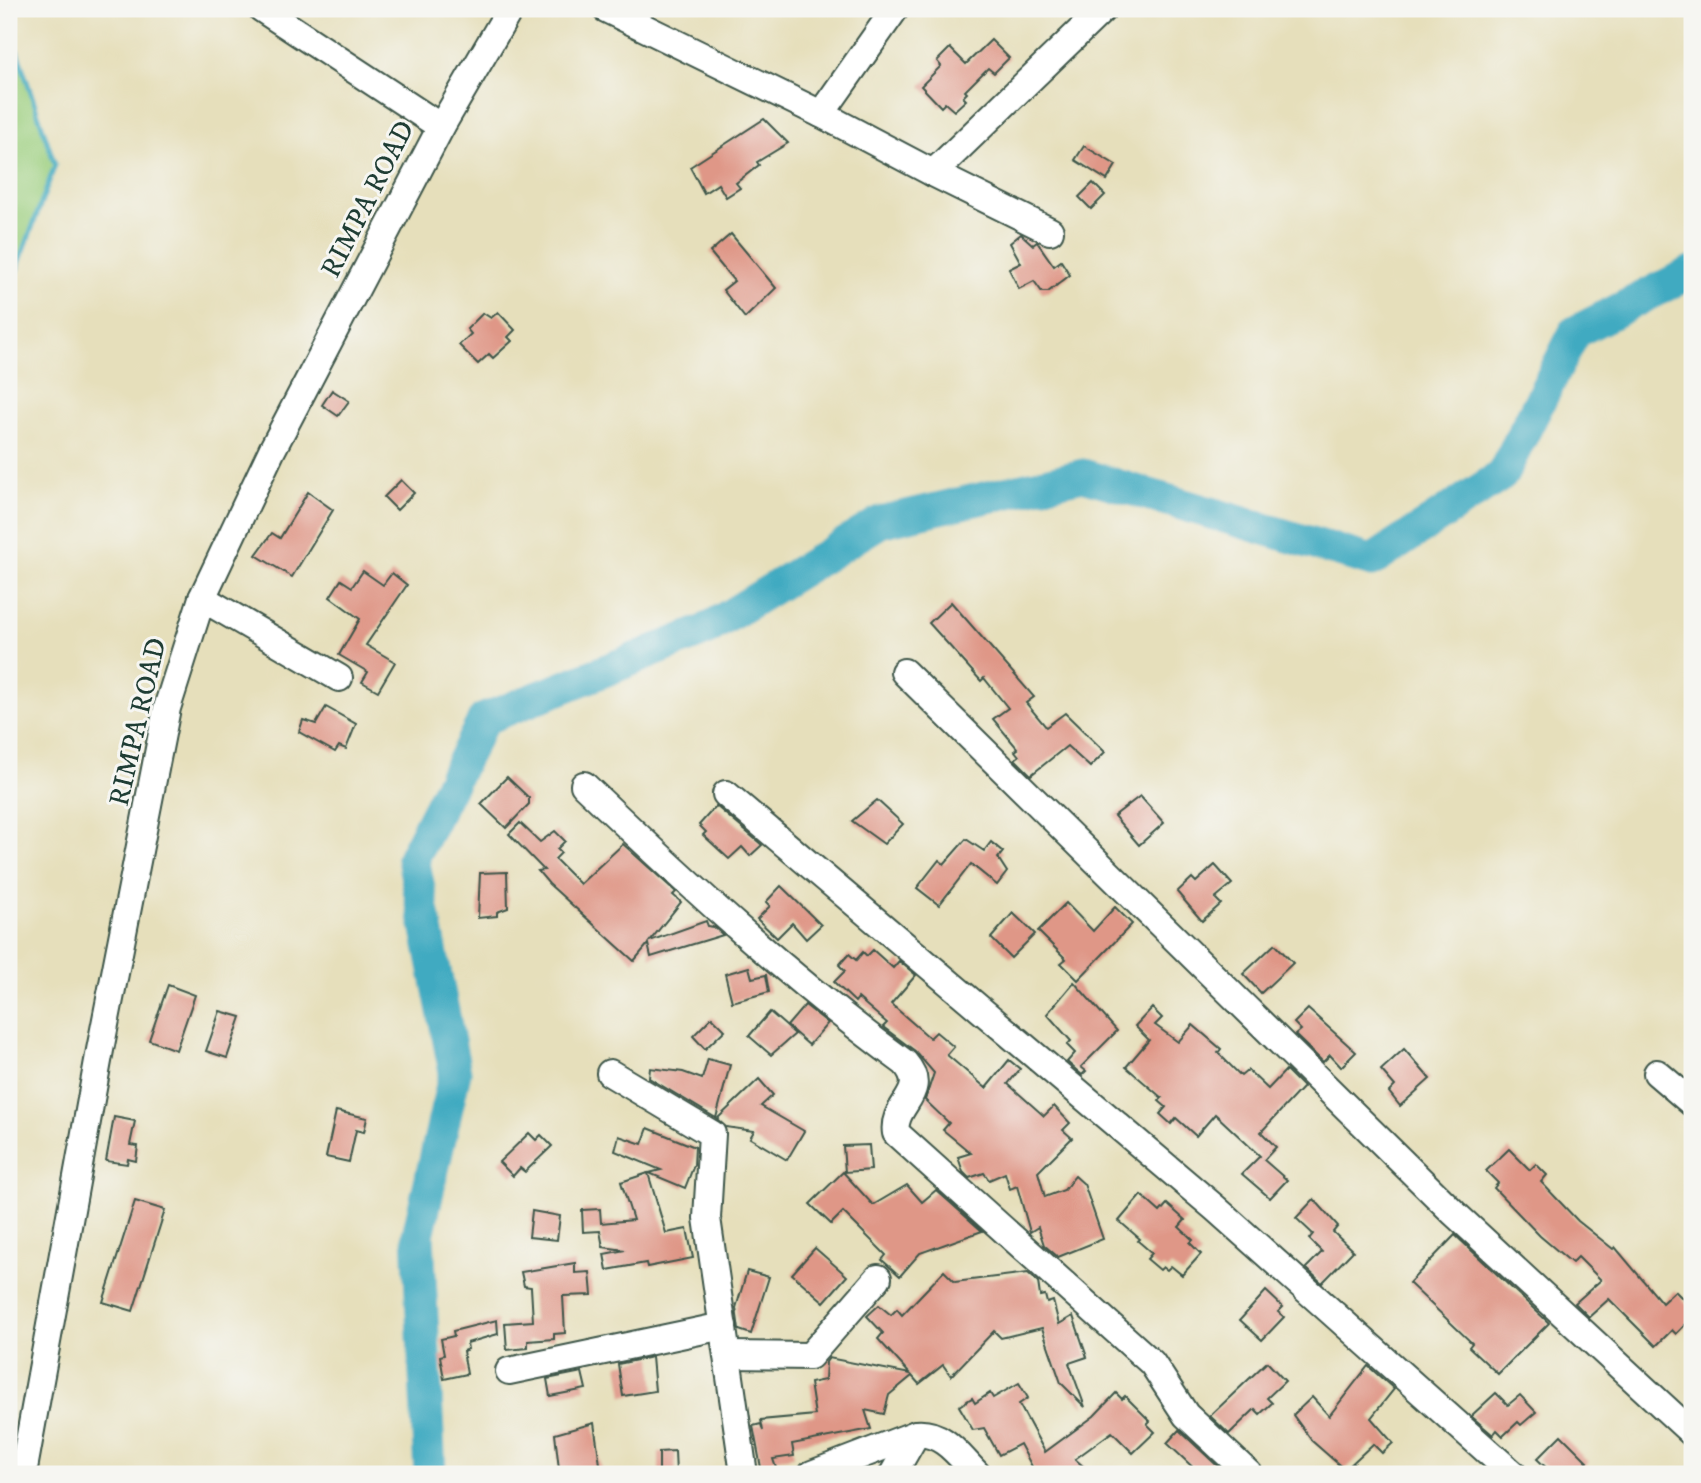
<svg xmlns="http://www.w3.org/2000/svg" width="1701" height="1483" viewBox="0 0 1701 1483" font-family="'IM FELL DW Pica',serif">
<rect width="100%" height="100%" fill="#f6f6f2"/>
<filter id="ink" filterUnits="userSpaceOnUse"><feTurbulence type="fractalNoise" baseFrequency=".0143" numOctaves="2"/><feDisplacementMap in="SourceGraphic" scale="14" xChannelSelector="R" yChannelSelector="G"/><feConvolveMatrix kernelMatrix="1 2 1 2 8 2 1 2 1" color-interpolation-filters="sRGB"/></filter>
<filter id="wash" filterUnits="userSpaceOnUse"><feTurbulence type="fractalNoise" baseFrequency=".00686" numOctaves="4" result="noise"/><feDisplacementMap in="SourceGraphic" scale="28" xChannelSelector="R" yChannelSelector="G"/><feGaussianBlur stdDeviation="1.57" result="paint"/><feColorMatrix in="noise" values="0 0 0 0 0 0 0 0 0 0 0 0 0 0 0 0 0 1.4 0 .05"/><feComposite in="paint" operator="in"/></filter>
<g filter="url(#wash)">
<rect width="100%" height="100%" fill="#e6dfbb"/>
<path fill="#9ccf7f" stroke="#5e865a" stroke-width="2" d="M17 51 55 165 9 291V53Z"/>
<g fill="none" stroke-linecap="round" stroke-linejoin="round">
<path stroke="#41aac1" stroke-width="5" d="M9 53 17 51 55 165 9 291"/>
<path stroke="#41aac1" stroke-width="33" d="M430 1474 418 1235 455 1072 413 858 484 719 704 631 880 522 1083 475 1372 561 1502 475 1575 332 1692 272"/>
</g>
<g id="blocks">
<g fill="#df9787">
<path d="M991 40 1009 58 994 73 988 68 965 91 967 93 963 97 966 100 954 111 945 103 941 107 921 86 941 66 937 61 950 48 966 64Z"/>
<path d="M764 119 788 143 757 162 759 165 736 183 740 188 726 197 718 184 704 193 690 167Z"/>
<path d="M1084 146 1116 165 1107 180 1075 160Z"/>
<path d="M1093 183 1105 195 1091 209 1079 197Z"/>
<path d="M731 234 776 288 745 318 723 290 734 281 710 252Z"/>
<path d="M1021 234 1033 245 1037 242 1054 266 1061 261 1070 275 1048 292H1042L1034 281 1019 289 1009 269 1021 263 1010 243Z"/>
<path d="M498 312 515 330 508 337 512 341 493 358 489 354 478 364 459 345 471 334 467 329 483 313 491 318Z"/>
<path d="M332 390 349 401 338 416 322 405Z"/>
<path d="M401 480 414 493 397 510 384 497Z"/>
<path d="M308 492 333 510 292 577 256 555 272 533 280 538Z"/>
<path d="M363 571 383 585 392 573 407 585 366 645 395 662 378 691 362 682 368 672 339 655 360 619 330 597 341 580 352 587Z"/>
<path d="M951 602 1034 697 1026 703 1046 727 1065 713 1105 752 1090 767 1067 746 1031 775 1015 759 1019 756 1015 751 1018 749 993 719 1008 708 984 678 981 681 929 623Z"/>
<path d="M326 707 356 724 346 749 339 746 335 752 299 732 303 720 316 724Z"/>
<path d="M507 777 529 798V804L506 828 481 804Z"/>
<path d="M1140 796 1164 823 1139 845 1114 816Z"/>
<path d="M877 800 903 824 884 844 852 821Z"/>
<path d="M716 806 762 845 750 856 742 847 729 859 703 835 706 832 699 825Z"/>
<path d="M520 823 540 842 555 831 565 841 557 849 561 853 555 859 580 884 623 844 676 892 673 895 681 902 650 941 706 921 708 926 714 927 723 935 651 957 648 944 634 961 549 884 538 871 544 870 509 834Z"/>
<path d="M966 839 984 851 991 842 1003 852 998 858 1007 872 997 885 971 864 939 905 917 888 939 860 944 864Z"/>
<path d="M1215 865 1232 884 1215 898 1221 904 1202 921 1177 892 1192 878 1196 882Z"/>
<path d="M507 872 508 908 497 912V916L478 918 480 873Z"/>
<path d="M781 886 821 925 806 939 792 923 777 938 757 919 770 906 766 902Z"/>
<path d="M1066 903 1093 931 1115 907 1132 924 1078 980 1061 963 1066 959 1038 931Z"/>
<path d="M1013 913 1035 934 1011 958 991 938Z"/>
<path d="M1275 944 1293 963 1261 993 1243 974Z"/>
<path d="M873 950 893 968 899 961 916 975 891 1004 930 1038 936 1032 954 1047 947 1055 986 1088 1009 1060 1020 1069 1008 1084 1044 1116 1054 1106 1070 1123 1063 1130 1072 1138 1038 1172 1045 1197 1064 1190 1075 1176 1084 1184 1103 1239 1058 1257 1044 1245 1038 1227 1030 1232 1017 1186 1010 1189 1005 1173 989 1180 984 1173 969 1178 963 1172 958 1157 971 1153 943 1130 949 1123 925 1100 934 1073 915 1051 883 1027 887 1023 858 998 855 1002 834 982 845 971 839 965 849 954 856 960 863 952 867 956Z"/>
<path d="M749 967 752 978 766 975 769 992 732 1002 725 974Z"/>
<path d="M1074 982 1117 1031 1081 1067 1086 1071 1082 1075 1067 1062 1075 1053 1067 1045 1071 1041 1047 1014Z"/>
<path d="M168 985 195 995 176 1050 149 1040Z"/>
<path d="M805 1005 828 1023 809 1045 787 1026Z"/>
<path d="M1152 1008 1162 1018 1155 1025 1178 1042 1193 1025 1221 1049 1218 1053 1241 1076 1248 1070 1268 1089 1286 1070 1303 1087 1261 1132 1276 1147 1264 1160 1287 1180 1270 1198 1242 1174 1260 1156 1215 1114 1196 1136 1176 1118 1171 1124 1160 1114 1166 1107 1159 1101 1162 1098 1126 1067 1149 1040 1135 1026Z"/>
<path d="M1308 1009 1356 1052 1341 1067 1330 1055 1323 1062 1295 1035 1301 1030 1294 1023Z"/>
<path d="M220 1011 241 1017 227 1058 206 1051Z"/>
<path d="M770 1012 795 1034 771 1055 749 1036Z"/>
<path d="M712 1017 725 1030 705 1049 693 1036Z"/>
<path d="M1404 1049 1430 1079 1400 1106 1389 1092 1395 1086 1381 1070Z"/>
<path d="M708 1059 730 1065 716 1118 649 1078 650 1068 683 1072 702 1079Z"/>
<path d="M759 1079 773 1095 761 1106 804 1131 787 1160 750 1138 754 1131 726 1127 717 1119Z"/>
<path d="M336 1111 367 1118 364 1132 356 1130 349 1162 326 1157Z"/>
<path d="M114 1117 135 1121 130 1145 138 1146 136 1161 128 1159 127 1164 106 1161Z"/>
<path d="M648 1128 695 1147 694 1165 685 1188 649 1173 661 1170 615 1151 619 1136 642 1144Z"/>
<path d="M529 1133 536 1140 541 1135 552 1146 525 1172 520 1168 513 1176 499 1162Z"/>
<path d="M869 1145 871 1170 845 1172 843 1146Z"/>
<path d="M1509 1149 1530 1170 1536 1164 1547 1175 1541 1182 1578 1221 1613 1249 1615 1247 1662 1303 1675 1291 1692 1308V1318L1676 1334 1672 1330 1656 1346 1609 1299 1589 1317 1575 1303 1601 1280 1578 1257 1572 1263 1540 1236 1494 1188 1498 1183 1486 1171Z"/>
<path d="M843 1172 873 1205 907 1185 922 1202 936 1190 982 1231 920 1253 900 1276 882 1260 886 1255 843 1212 831 1224 810 1204Z"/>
<path d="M648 1173 666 1233 687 1229 693 1258 647 1267 646 1263 607 1270 604 1254 625 1250 603 1247 600 1231 583 1232 582 1210 600 1209 601 1223 633 1220 621 1182Z"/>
<path d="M1141 1195 1160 1212 1167 1204 1185 1220 1179 1227 1193 1240 1190 1243 1201 1254 1182 1275 1171 1266 1167 1270 1163 1267 1160 1270 1147 1259 1152 1253 1138 1241 1140 1239 1119 1221Z"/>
<path d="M1314 1199 1338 1226 1333 1232 1353 1251 1322 1283 1306 1268 1322 1252 1309 1239 1313 1234 1296 1218Z"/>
<path d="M135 1201 165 1210 133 1311 103 1302Z"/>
<path d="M532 1211 560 1216 557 1240 529 1237Z"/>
<path d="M1455 1235 1549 1323 1498 1374 1469 1347 1472 1343 1409 1283Z"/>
<path d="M815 1248 847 1276 824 1302 792 1274Z"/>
<path d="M575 1263V1273L590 1272 592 1295 563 1296 565 1333 554 1334V1339L528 1341V1348L507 1350 505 1323 533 1321 531 1287 524 1286 521 1272Z"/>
<path d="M747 1271 769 1277 751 1334 739 1330 736 1308Z"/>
<path d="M944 1271 955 1282 1028 1273 1038 1282 1040 1296 1045 1295 1047 1303 1053 1301 1059 1324 1073 1316 1087 1357 1069 1363 1085 1407 1061 1383 1042 1328 1001 1338 994 1331 951 1376 943 1365 919 1384 912 1376 889 1395 884 1414 865 1410 871 1429 792 1444 794 1456 773 1459 776 1468 762 1473 753 1426 761 1424 763 1431 761 1420 815 1415 810 1383 825 1380 826 1362 829 1358 910 1374 878 1339 883 1333 867 1316 879 1305 891 1315 897 1309 902 1315Z"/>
<path d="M1266 1291 1283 1307 1278 1312 1284 1317 1262 1340 1240 1320Z"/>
<path d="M497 1320 498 1334 467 1343 468 1349 463 1351 467 1374 444 1379 440 1356 444 1355 441 1339 454 1336 453 1331Z"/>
<path d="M652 1357 655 1391 623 1396 618 1364Z"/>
<path d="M1267 1362 1285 1381 1267 1398 1272 1403 1260 1414 1255 1409 1229 1434 1210 1416Z"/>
<path d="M1368 1366 1394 1389 1371 1418 1393 1443 1382 1453 1373 1444 1345 1470 1312 1441 1293 1415 1312 1397 1329 1416Z"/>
<path d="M582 1372 586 1389 550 1396 547 1379Z"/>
<path d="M1019 1383 1028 1398 1019 1404 1045 1452 1094 1416 1116 1393 1122 1399 1125 1396 1150 1421 1147 1424 1155 1432 1133 1453 1112 1432 1075 1459 1092 1474H1036L1020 1444 999 1455 984 1428 973 1430 959 1406 972 1398 975 1403 990 1393 993 1398Z"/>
<path d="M1496 1393 1508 1405 1520 1395 1536 1412 1521 1425 1518 1422 1503 1436 1497 1430 1493 1435 1471 1416Z"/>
<path d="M594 1423 601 1471 559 1469 555 1434Z"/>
<path d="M1179 1430 1226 1474H1200L1167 1443Z"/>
<path d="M1561 1435 1588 1462 1583 1467 1591 1474H1553L1537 1459Z"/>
<path d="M675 1451 676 1474H659V1452Z"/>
</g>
</g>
</g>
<g filter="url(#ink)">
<use href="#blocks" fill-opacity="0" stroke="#3d5548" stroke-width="2"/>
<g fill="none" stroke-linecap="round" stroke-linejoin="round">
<defs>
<g id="minor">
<path d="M262 9 441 127"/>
<path d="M606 9 821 114 895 9"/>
<path d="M821 114 933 173 1103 9"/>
<path d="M933 173 1050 231"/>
<path d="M202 598 339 678"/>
<path d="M904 672 1454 1213 1692 1433"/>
<path d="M584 785C687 883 790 979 905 1063 931 1093 891 1104 896 1133L1152 1363 1186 1415 1249 1474"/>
<path d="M726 794 1215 1208 1513 1474"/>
<path d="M610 1073 712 1134 707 1218 744 1474"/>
<path d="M1657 1073 1692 1103"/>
<path d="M727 1355 810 1356 878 1278"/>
<path d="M509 1371 723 1326"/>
<path d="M23 1474 100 1050 167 708 202 598 272 450 441 127 510 9"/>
<path d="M812 1474 916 1434C943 1431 959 1456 977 1474"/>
<path d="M893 1474 916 1434"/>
</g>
</defs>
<use href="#minor" stroke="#3d5548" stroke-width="30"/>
<use href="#minor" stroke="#fff" stroke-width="26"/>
</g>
</g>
<g text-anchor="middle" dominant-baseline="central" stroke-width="6" stroke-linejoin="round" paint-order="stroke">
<g font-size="28" fill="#1f3d34" stroke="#f6f6f2">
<text transform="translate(368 199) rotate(-63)">RIMPA ROAD</text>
<text transform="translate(138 722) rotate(-77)">RIMPA ROAD</text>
</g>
</g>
<rect width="1701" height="1483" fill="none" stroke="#f6f6f2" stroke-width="35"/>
</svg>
